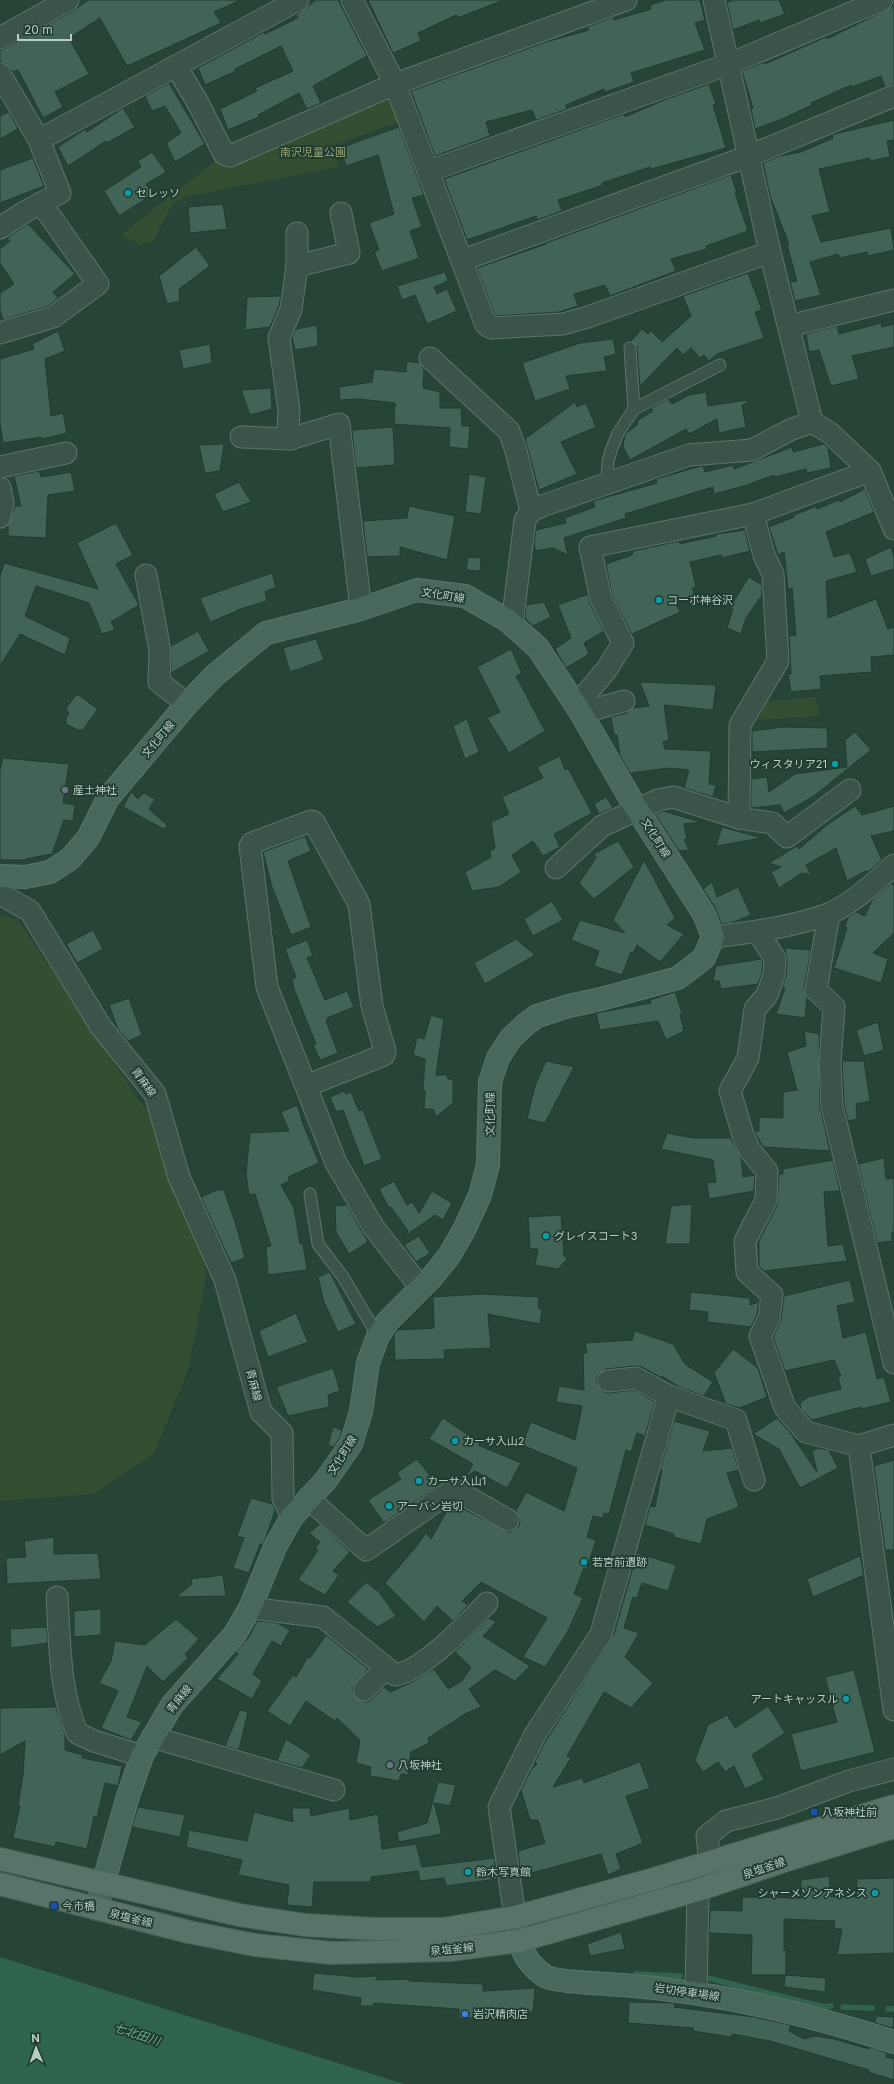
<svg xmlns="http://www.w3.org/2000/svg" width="894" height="2084" viewBox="0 0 894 2084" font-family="Inter,'Noto Sans JP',sans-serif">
<rect width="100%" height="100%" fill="#264537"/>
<g fill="#334f32">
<path d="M391 96 401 121 333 146 338 167 185 197 172 205 153 241 140 244 121 235 218 159Z"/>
<path d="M816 697 819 716 759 720 763 702Z"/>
<path d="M0 915 18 920 194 1182 206 1278 188 1370 154 1454 93 1494 0 1501Z"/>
</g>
<path fill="#31644e" d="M0 1957 404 2084H0Z"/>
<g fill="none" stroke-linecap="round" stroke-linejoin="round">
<g stroke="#31644e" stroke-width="5.5">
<path d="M636 1974 680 1976"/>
<path d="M708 1978 824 2007 831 2006"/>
<path d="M843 2007 872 2008"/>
<path d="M888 2009H894"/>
</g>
</g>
<g fill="#416456" stroke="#213c30">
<path d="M88 0H241L214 12 221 23 127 66 100 18 69 38 89 74 55 92 63 107 43 118 18 70 13 72 6 64 0 62V50L6 48 74 10Z"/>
<path d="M316 0H338L367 56 313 86 321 103 307 109 299 93 258 115 259 117 228 130 220 109 257 91 255 88 293 71 281 46 235 69 236 71 205 85 198 68 264 32 265 34 298 18 296 15Z"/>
<path d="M368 0H501V1L457 18 456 15 418 33 421 41 393 53Z"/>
<path d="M666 0H700L705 20 695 23 705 50 631 73 634 82 605 92 604 89 566 105 567 109 536 120 532 110 486 122 490 136 435 156 411 91 546 42 589 30 587 27 613 17 614 20 651 9 650 5Z"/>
<path d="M733 0H779L785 14 760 23 759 20 733 30 727 3Z"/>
<path d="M894 6V84L885 87 881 76 852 87 851 85 811 103 812 105 782 119 755 129 751 109 753 108 742 71 765 62V64L826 37 827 39Z"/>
<path d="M169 83 205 144 175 162 166 143 181 133 165 106 152 111 145 96Z"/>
<path d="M709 84 716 104 713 105 726 148 651 169 650 167 602 183 603 185 558 200 562 211 537 220 536 216 467 240 444 179 624 114 625 117 664 100Z"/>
<path d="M123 108 135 127 107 143 106 141 68 166 58 147 85 129 87 132Z"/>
<path d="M9 112 18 129 0 139V116Z"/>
<path d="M894 120V140L887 141 890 157 870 161V158L819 169 830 212 812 216 821 242 891 228 894 250 868 256 867 252 839 258 838 254 810 262 821 295 795 301 790 282 797 281 787 245 789 244 770 196 763 163 780 156 801 152 833 138 832 135 834 134Z"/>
<path d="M399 127 424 195 412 198 422 227 410 231 419 258 382 271 374 252 379 250 369 223 394 214 378 155 346 166 340 148Z"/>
<path d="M152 152 166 172 146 184 153 194 119 216 104 191 141 167 138 161Z"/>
<path d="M33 158 44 186 0 203V170Z"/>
<path d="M731 175 737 193H735L748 231 706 246 707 249 671 259 676 271 610 296 605 285 574 294 578 306 559 312 495 316 477 268 546 244V243Z"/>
<path d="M223 204 227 229 190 233 188 207Z"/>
<path d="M28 224 75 274 53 292 58 298 48 306 3 320 0 310V293L14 284 0 263V249L10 241 7 239 11 235Z"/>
<path d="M196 247 210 266 179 289 180 301 167 304 159 276Z"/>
<path d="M445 272 448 281 434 287 437 294 447 289 457 311 427 324 415 295 402 300 397 286Z"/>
<path d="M748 273 762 310 755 312 764 338 717 354 709 361 704 355 700 358 691 348 683 355 677 348 640 386 637 347 631 341 642 329 648 334 651 331 662 342 691 316 683 296Z"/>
<path d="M281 296 279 306 270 327 245 330 247 297Z"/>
<path d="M881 323 882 327 894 324V347L852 356 859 379 831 386 819 350 809 352 806 334 837 326 839 334Z"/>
<path d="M317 325 318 346 295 350 292 337 296 329Z"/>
<path d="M58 331 65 351 45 359 51 416 63 413 67 433 42 439 41 437 3 443 0 424V359L34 349 32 344Z"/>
<path d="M613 339 616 354 604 357 607 371 566 376 570 389 535 401 522 363 580 343Z"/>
<path d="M210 344 212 363 183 369 179 350Z"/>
<path d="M407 361 420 363 424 369 423 388 440 392V408H461L462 426H470L468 449 449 447 450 428 394 424 395 403 360 399 340 400 339 387 372 382 374 369 406 372Z"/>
<path d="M271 388 272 409 250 415 241 390Z"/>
<path d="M706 392 708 406 748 400V402L742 405 746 427 719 433 717 419 689 434 686 429 630 460 623 447 625 434 637 425 638 420 653 411 651 408 668 399 672 404 689 395Z"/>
<path d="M575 402 577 407 586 403 596 427 561 442 577 474 539 490 525 439Z"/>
<path d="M393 427 395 465 356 468 352 430Z"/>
<path d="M224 444 220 471 205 473 199 445Z"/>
<path d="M824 444 828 448 831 468 807 473 806 469 775 477 774 475 744 486 714 494 713 487 625 514 626 518 564 538 568 555 553 548 536 551 534 544 536 530 566 523 565 518 595 507 593 501 657 483 656 479 701 466H703L705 472 733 465 734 469 792 447 793 452Z"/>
<path d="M39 471 41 477 71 472 75 491 48 495 46 538 8 536V525L15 506H21L14 476Z"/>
<path d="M469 474 486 477 481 514 465 512Z"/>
<path d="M239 482 251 502 223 512 214 494Z"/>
<path d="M865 489 874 512 826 532 834 557 850 553 857 572 826 581 828 618 876 599 888 629 894 627V655L871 657 872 672 820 676 821 689 791 692 788 674H791L789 636 796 635 792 588 788 589 784 552 778 555 769 527 794 517V515L817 506V509L839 500 840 502Z"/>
<path d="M409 506 455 516 447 560 400 547V556L367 557 363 521 407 518Z"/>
<path d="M116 523 133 555 116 564 139 605 111 622 115 630 102 634 89 603 36 586 25 616 70 638 65 655 20 634 0 666V576L4 563 98 589 77 543Z"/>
<path d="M745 530 750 551 722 558 721 555 690 562 696 587 692 588 695 596 676 604 680 612 632 634 612 595 606 564 632 555 633 551 679 541 680 544 716 536V534Z"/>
<path d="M891 547 894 557V569L871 576 865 559Z"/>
<path d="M468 557 481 558 480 571 466 570Z"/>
<path d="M272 573 276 587 265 592 267 601 237 610V611L210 622 200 598Z"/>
<path d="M749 577 762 585V595L746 618 741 634 727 628 733 609 730 607Z"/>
<path d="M588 594 590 604 604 631 584 643 589 654 566 668 555 649 571 638 558 605Z"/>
<path d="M544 602 551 617 533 626 525 618 526 605Z"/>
<path d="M198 631 209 651 171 673V646Z"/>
<path d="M316 639 324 660 290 672 283 648Z"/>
<path d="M511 649 522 673 516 676 545 731 509 753 487 718 500 712 477 667Z"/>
<path d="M640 682 716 685 713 710 664 705 669 740 663 742 665 749 711 751 709 784 716 785 713 797 684 788 689 770 670 768 630 773 620 756 617 735H614L611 717 627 713 633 708 649 706Z"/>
<path d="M77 694 98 709 83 730H78L66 724V718L69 714 66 708Z"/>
<path d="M467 719 479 752 465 759 453 726Z"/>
<path d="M784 727 827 728 828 748 752 752V731Z"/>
<path d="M855 732 871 750 814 796 784 813 780 805 751 808V779L767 777 769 792 795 774 847 767 845 740Z"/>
<path d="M560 756 565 770 568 768 592 813 554 834 560 847 543 856 533 841 512 855 521 872 499 887 472 891 465 872 491 857 490 851 495 848 491 822 509 814 502 797 543 778 537 767Z"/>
<path d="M3 758 69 764 63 803 75 805 73 821 64 820 52 854 26 859 25 860H0V769Z"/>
<path d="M131 792 138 799 144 793 155 799 149 809 167 825 164 829 123 807Z"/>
<path d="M606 797 613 808 599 814 594 804Z"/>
<path d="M855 806 862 815 894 806V831L871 836 882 860 868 872 866 871 847 881 836 848 806 865 811 875 802 873 779 888 771 872 781 867 769 863 797 846 799 849 827 825Z"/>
<path d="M663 811 701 822 684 824 687 840 684 839 689 850 679 851 655 814Z"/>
<path d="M722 827 762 838 716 846Z"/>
<path d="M305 836 311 851 288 861 311 927 291 935 272 887 263 852Z"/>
<path d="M618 841 634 867 594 899 579 883 596 858 594 854Z"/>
<path d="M644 860 675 918 667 925 684 934 660 962 637 945 633 953 631 952 622 975 594 966 599 951 571 940 580 920 625 933 613 920Z"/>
<path d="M712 882 717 897 738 887 751 915 731 923 721 924 715 907 703 889Z"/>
<path d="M892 883 894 887V933L873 953 888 959 881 983 834 968 847 928 845 927 848 917 856 912 865 916 872 900Z"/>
<path d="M552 901 563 920 533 936 524 919Z"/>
<path d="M93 930 103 949 77 963 66 944Z"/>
<path d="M516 939 535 955 485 984 474 963Z"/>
<path d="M307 940 313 956 307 958 325 1000 347 991 354 1007 327 1018 328 1020 326 1021 338 1053 320 1060 313 1045 316 1044 294 989 292 979 296 977 285 949Z"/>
<path d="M785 948 811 950 804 988 807 998 805 1018 776 1014 785 988H782L786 976 787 960Z"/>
<path d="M761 959 763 962 762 973 758 984 721 989 719 981H713L716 966Z"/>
<path d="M675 992 682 1013 680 1014 684 1031 666 1040 658 1021 600 1030 596 1013 651 1003 650 1000Z"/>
<path d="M129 998 142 1035 128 1041 118 1029 109 1005Z"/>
<path d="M431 1015 444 1019 436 1075H447L448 1079H453V1103L436 1117 433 1109H424L425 1091 423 1090 425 1059 413 1055 417 1037 424 1039Z"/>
<path d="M878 1022 884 1050 864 1056 856 1030Z"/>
<path d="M804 1031 819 1034 820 1107 830 1151 763 1147 754 1131H759V1117L783 1118V1092L797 1090 787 1052 806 1046Z"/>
<path d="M546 1061 574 1067 545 1123 527 1119 535 1086Z"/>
<path d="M842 1061H864L870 1101 856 1104 857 1119 848 1121 844 1104Z"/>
<path d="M344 1091 346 1094 351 1092 359 1111 363 1110 382 1159 364 1166 343 1110 336 1112 330 1097Z"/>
<path d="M297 1105 302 1119H301L319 1163 288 1177 289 1181 281 1185 294 1208 300 1244H303L307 1270 268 1275 266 1247 271 1246 255 1194 249 1195 246 1174 250 1133 289 1131 281 1112Z"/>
<path d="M667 1133 693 1138H731L741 1158 743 1177 755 1175 754 1191 709 1199 707 1183 716 1182 713 1160 661 1149Z"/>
<path d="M884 1158 886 1179 894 1178V1232H892V1241L877 1243 858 1164Z"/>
<path d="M833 1160 840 1191 824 1192 828 1246 843 1244 847 1261 764 1271 759 1266V1241L777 1205 779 1174H783V1169Z"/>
<path d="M394 1181 407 1205 412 1202 419 1213 432 1191 452 1203 443 1220 435 1215 405 1236 408 1231 391 1207 389 1208 379 1189Z"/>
<path d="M217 1190H224L237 1228 245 1258 231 1263 201 1197Z"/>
<path d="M692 1204 690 1244H665L671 1206Z"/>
<path d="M347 1205 368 1242 349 1254 336 1232 335 1206Z"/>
<path d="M561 1215 564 1256 567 1259 558 1269 535 1265 538 1249H530L528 1217Z"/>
<path d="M419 1236 430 1253 416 1262 404 1245Z"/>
<path d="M330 1272 356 1324 338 1332 324 1302 318 1277Z"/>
<path d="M850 1280 855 1302 837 1306 843 1338 866 1332 877 1379 884 1377 891 1402 861 1409V1407L812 1420 801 1409 800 1403 808 1397 841 1389 838 1377 841 1376 834 1360 785 1371 773 1337 781 1320 784 1296Z"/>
<path d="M691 1292 750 1298V1305L759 1302 757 1314 751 1327 707 1322 708 1312 689 1310Z"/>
<path d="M481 1294 539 1297 538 1308 542 1310 540 1324 488 1314 491 1348 444 1350 445 1359 395 1360 394 1335 397 1330 434 1328 433 1297Z"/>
<path d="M296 1313 308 1342 268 1357 259 1331Z"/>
<path d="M635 1331 673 1344 685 1364 713 1382 704 1396 679 1387 662 1376V1378L642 1367 635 1366 606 1369 597 1376 596 1383 603 1392 609 1393 634 1390 655 1402 645 1436 637 1433 631 1452 626 1450 609 1514 604 1513 603 1518 593 1516 587 1537 596 1540 587 1569 584 1568 574 1594 583 1598 567 1633 545 1667 523 1657 547 1618 481 1582 462 1601 468 1605 453 1621 437 1606 424 1622 385 1583 415 1548 426 1533 431 1539 449 1507 454 1504 508 1532 514 1530 519 1526 520 1520 516 1511 526 1492 564 1511 577 1468 522 1445 531 1422 575 1440 582 1406 556 1402 559 1386 584 1390 583 1353H587L585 1343 632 1340Z"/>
<path d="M733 1349 758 1368 767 1397 739 1408 726 1404 714 1373Z"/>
<path d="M333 1368 340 1391 328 1395 329 1407 288 1416 276 1387Z"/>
<path d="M443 1418 480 1443 478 1445 521 1463 507 1488 475 1471 466 1477 473 1464 429 1439Z"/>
<path d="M777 1418 789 1431 817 1472 812 1451 818 1448 829 1450 838 1468 800 1488 779 1449 753 1434Z"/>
<path d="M674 1421 710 1431 703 1451 732 1448 739 1470 727 1473 739 1507 707 1519 701 1544 673 1537 674 1534 645 1525 650 1506 655 1507 662 1470H660Z"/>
<path d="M333 1427 342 1430 340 1438 334 1447 328 1445Z"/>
<path d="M417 1459 438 1486 384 1523 368 1500 401 1479 397 1473Z"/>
<path d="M894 1460V1550H885L874 1466Z"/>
<path d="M251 1498 273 1504 275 1510 266 1537 263 1545 260 1544 249 1573 233 1568 244 1538 237 1536Z"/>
<path d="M320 1524 350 1552 333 1571 339 1575 325 1595 298 1580 318 1550 315 1548 320 1542 309 1533Z"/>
<path d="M54 1537V1554L98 1553 101 1579 7 1584 6 1558 26 1557 24 1541Z"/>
<path d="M637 1553 676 1565 668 1591 642 1583 637 1598 633 1597 624 1628 639 1633 625 1657 653 1683 631 1708 604 1692 567 1756 571 1758 553 1787 582 1778 584 1783 640 1762 650 1788 626 1796 643 1843 616 1854 621 1869 608 1875 601 1854 521 1876 518 1851 545 1843 538 1820H530L521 1790 531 1770 537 1764 535 1762 545 1742 614 1634Z"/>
<path d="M860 1556 864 1575 813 1597 807 1579Z"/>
<path d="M223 1575 226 1596 176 1597 192 1584 191 1579Z"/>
<path d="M366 1582 379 1592 396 1616 377 1627 347 1602Z"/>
<path d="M101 1609V1635L74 1637V1611Z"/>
<path d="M489 1618 496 1622 483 1636 530 1666 515 1681 495 1670 469 1689 481 1707 465 1714 428 1738 429 1743 411 1752 408 1775 401 1774 399 1781 370 1776 371 1767 356 1763 360 1740 337 1718 335 1721 306 1701 290 1726 267 1711 293 1675 296 1677 308 1657 310 1658 326 1635 368 1669 352 1687 353 1693 361 1701 367 1702 372 1699 384 1687 390 1692 412 1682 434 1669 448 1689 462 1681 471 1667 455 1652Z"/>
<path d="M176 1619 199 1639 185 1654 188 1658 163 1682 147 1666 127 1717 142 1722 131 1740 101 1728 118 1691 99 1683 111 1661 115 1641 145 1645Z"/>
<path d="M257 1621 277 1623 290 1630 281 1646 272 1641 253 1674 262 1681 252 1699 217 1679 238 1654 235 1652 249 1637Z"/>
<path d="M47 1627 48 1643 11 1648 10 1629Z"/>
<path d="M854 1670 875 1752 801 1771 791 1734 837 1722 825 1677Z"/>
<path d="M768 1706 785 1733 752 1755 764 1780 745 1789 734 1766 725 1772 718 1762 703 1772 695 1760 708 1725 727 1715 735 1728Z"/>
<path d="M56 1707 65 1734V1750L83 1755 82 1758 122 1766 118 1786 105 1783 97 1817 94 1816 87 1849 56 1842 55 1847 13 1838 20 1806H18L23 1775 25 1741 0 1755V1708Z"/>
<path d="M240 1710 248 1712 239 1750 225 1746Z"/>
<path d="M286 1739 311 1755 302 1768 277 1761Z"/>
<path d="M438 1782 456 1785 450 1806 434 1803 442 1834 399 1842 397 1832 427 1823Z"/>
<path d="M138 1807 185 1815 180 1837 132 1827Z"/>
<path d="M292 1808H310L311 1816 349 1808 350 1820 378 1814 382 1849 416 1844 422 1867 494 1858 497 1879 446 1886 444 1878 420 1881 418 1871 371 1877 370 1882H314L312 1907 287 1905 289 1885 238 1875 242 1860 186 1847 189 1830 247 1841 254 1812 293 1822Z"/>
<path d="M829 1876 831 1897H856L857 1879 894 1878V1953L837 1955 842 1929H834L835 1921 784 1919V1950H786V1975H751L752 1935 709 1933 710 1910 742 1911V1897L801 1898V1880Z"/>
<path d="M621 1932 625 1949 590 1956 587 1944Z"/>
<path d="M314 1973 358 1977 377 1976 376 1980 409 1979V1981L483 1984V1991L535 1988 533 2012H506V2015L482 2014V2017L459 2019V2009L374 2003 373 2006H360L361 1998 312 1990Z"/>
<path d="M785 1975 826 1978 825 1992 784 1987Z"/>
<path d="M629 2002 675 2003 674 2007 754 2017 791 2025 789 2031 804 2039 815 2036 834 2039 869 2049 870 2047 887 2053 886 2057 894 2059V2080L868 2072 869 2070 770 2041 732 2034 731 2037 693 2031V2028L628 2023Z"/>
<path d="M876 2016 894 2017 893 2028 875 2023Z"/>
</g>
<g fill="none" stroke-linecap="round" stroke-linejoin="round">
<defs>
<g id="lane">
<path d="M630 348 634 409"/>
<path d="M607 483 608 461 612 448 618 433 634 409 720 365"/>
<path d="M310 1194 318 1244 343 1277 378 1336"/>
</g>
<g id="street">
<path d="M352 0 395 84 486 325 491 328 563 324 588 317 770 252"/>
<path d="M714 0 770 252 812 422 830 433 870 471 894 529"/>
<path d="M0 38 68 0"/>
<path d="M176 66 198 103 224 154 230 156 395 84 626 0"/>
<path d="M0 74 39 140 60 193 23 213 0 228"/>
<path d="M39 140 298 0"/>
<path d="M429 171 729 64 882 0"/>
<path d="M463 260 749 156 894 96"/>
<path d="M297 266 349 253 341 213"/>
<path d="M789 326 894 300"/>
<path d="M0 333 53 317 98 284 41 203"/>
<path d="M430 358 509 431 516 451 531 511"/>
<path d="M241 437 290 439 339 424 361 609"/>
<path d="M290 439 288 431 289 410 279 338 291 309 297 266V233"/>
<path d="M0 467 66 453"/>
<path d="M0 488 3 503 0 517"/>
<path d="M146 575 160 651 159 682 187 704"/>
<path d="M512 624 525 520 531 511 542 506 689 455 752 450 790 430 812 422"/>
<path d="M576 706 607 669 623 643 601 599 590 547 753 514 870 471"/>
<path d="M581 713 624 701"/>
<path d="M739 818 772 823 787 837 850 790"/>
<path d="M556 868 602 826 658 800 673 797 739 818 740 725 778 661 773 574 764 555 753 514"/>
<path d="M0 894 30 911 101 1027 155 1094 179 1177 225 1280 261 1412 282 1433 283 1498 292 1517"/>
<path d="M829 914 816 990 834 1007 830 1063 832 1106 894 1363"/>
<path d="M758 932 775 959 774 975 767 995 755 1009 748 1058 730 1091 743 1135 749 1149 767 1171 766 1200 745 1241 747 1272 772 1295 769 1318 760 1336 785 1408 806 1432 859 1446"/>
<path d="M713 937C750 933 793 927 828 914 849 906 877 881 894 865"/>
<path d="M306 1086 384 1055 385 1051 372 1006 359 904 314 822 311 821 252 843 250 846 267 987 336 1163 374 1228 421 1288"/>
<path d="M608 1381 636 1378 669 1396 736 1420 754 1480"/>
<path d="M894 1435 859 1446 894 1710"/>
<path d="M308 1498 366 1550 454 1489 508 1520"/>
<path d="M57 1597C60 1643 59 1689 77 1733L94 1741 142 1756"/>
<path d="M250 1608 323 1617 395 1675C423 1671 467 1624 487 1603"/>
<path d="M364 1690 386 1668"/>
<path d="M152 1737 334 1790"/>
<path d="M710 1862 707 1836 726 1821 777 1808 849 1781 894 1769"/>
<path d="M515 1917 499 1807 536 1733 601 1634 669 1396"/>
<path d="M696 1993 698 1890"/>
</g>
<g id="secondary">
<path d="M0 876 25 877 50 872 70 859 88 838 108 798 187 704 214 676 266 633 361 609 417 590 465 596 507 620 538 648 581 713 630 798 704 914 713 937 704 958 678 978 601 999 569 1006 537 1016 526 1024 511 1038 498 1058 490 1082 488 1165 480 1195 464 1230 449 1256 432 1277 388 1321 378 1336 368 1363 361 1412 351 1444 326 1480 292 1517 276 1545 250 1608 235 1634 172 1705 142 1756 128 1796 96 1909"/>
<path d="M515 1917C520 1943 521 1960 545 1976 554 1982 609 1984 623 1985 716 1992 806 2013 894 2042"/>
</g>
<g id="primary">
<path d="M0 1859 239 1915 305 1925 375 1929H443L515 1917 545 1909 654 1879 894 1806"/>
<path d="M0 1884 189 1932 255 1945 331 1953 450 1950 519 1941 698 1890 790 1859 894 1827"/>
</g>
</defs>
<use href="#lane" stroke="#5c756a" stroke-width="13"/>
<use href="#street" stroke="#5c756a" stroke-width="23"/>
<use href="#secondary" stroke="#5c756a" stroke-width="24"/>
<use href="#primary" stroke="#476155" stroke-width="24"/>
<use href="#lane" stroke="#3a5449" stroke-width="11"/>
<use href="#street" stroke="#3a5449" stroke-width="21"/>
<use href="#secondary" stroke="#48685b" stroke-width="22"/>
<use href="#primary" stroke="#587468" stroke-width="22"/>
</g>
<g fill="#0f9aa8" stroke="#1f3a2e" stroke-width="1.5">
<circle cx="128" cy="193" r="4"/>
<circle cx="659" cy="600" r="4"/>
<circle cx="835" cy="764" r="4"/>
<circle cx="546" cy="1236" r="4"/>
<circle cx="455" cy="1441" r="4"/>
<circle cx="419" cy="1481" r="4"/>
<circle cx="389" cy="1506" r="4"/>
<circle cx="584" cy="1562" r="4"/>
<circle cx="846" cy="1699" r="4"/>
<circle cx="468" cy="1872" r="4"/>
<circle cx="875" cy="1893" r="4"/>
</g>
<g fill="#6b7280" stroke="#1f3a2e" stroke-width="1.5">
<circle cx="65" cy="790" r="4"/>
<circle cx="390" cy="1765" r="4"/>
</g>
<g fill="#1a4fb4" stroke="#1f3a2e" stroke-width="1.5">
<rect x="810" y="1808" width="8" height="8" rx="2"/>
<rect x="50" y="1902" width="8" height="8" rx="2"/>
</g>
<circle fill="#3f7fe0" stroke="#1f3a2e" stroke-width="1.5" cx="465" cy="2014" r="4"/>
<g text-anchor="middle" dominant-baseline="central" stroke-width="3.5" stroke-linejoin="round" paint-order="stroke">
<g font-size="11" fill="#9aa575" stroke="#1f3a2e">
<text x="313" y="152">南沢児童公園</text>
</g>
<g font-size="11" fill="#b8cec5" stroke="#1f3a2e" text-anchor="start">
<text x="136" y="193">セレッソ</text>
<text x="667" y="600">コーポ神谷沢</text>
<text x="827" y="764" text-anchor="end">ウィスタリア21</text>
<text x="73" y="790">産土神社</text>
<text x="554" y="1236">グレイスコート3</text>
<text x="463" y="1441">カーサ入山2</text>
<text x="427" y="1481">カーサ入山1</text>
<text x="397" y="1506">アーバン岩切</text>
<text x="592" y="1562">若宮前遺跡</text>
<text x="838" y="1699" text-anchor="end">アートキャッスル</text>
<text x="398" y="1765">八坂神社</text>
<text x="822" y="1812">八坂神社前</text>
<text x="476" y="1872">鈴木写真館</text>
<text x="867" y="1893" text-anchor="end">シャーメゾンアネシス</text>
<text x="62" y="1906">今市橋</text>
<text x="473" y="2014">岩沢精肉店</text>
</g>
<g font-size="11" fill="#b8cec5" stroke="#1f3a2e">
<text transform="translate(443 595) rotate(9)">文化町線</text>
<text transform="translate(158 739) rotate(-50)">文化町線</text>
<text transform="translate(656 838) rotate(58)">文化町線</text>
<text transform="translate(144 1082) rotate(54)">青麻線</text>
<text transform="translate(490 1114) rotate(-90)">文化町線</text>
<text transform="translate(254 1385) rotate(76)">青麻線</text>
<text transform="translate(342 1455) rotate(-58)">文化町線</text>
<text transform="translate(179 1699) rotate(-51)">青麻線</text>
<text transform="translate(764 1868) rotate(-19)">泉塩釜線</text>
<text transform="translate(131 1918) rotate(14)">泉塩釜線</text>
<text transform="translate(452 1949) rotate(-5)">泉塩釜線</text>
<text transform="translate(687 1992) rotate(8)">岩切停車場線</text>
</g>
<g font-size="12" font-style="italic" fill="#6fae92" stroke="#1f3a2e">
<text transform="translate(137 2034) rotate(18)">七北田川</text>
</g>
</g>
<g transform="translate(36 2048) rotate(358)" stroke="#1f3a2e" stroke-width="3" paint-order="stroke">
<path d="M0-3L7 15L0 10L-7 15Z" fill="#b8cec5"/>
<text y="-6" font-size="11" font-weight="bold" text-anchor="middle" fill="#b8cec5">N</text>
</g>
<path d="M18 34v6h53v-6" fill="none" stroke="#b8cec5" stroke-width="2"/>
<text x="24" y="34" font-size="12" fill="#b8cec5" stroke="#1f3a2e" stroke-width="3" paint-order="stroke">20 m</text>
</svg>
